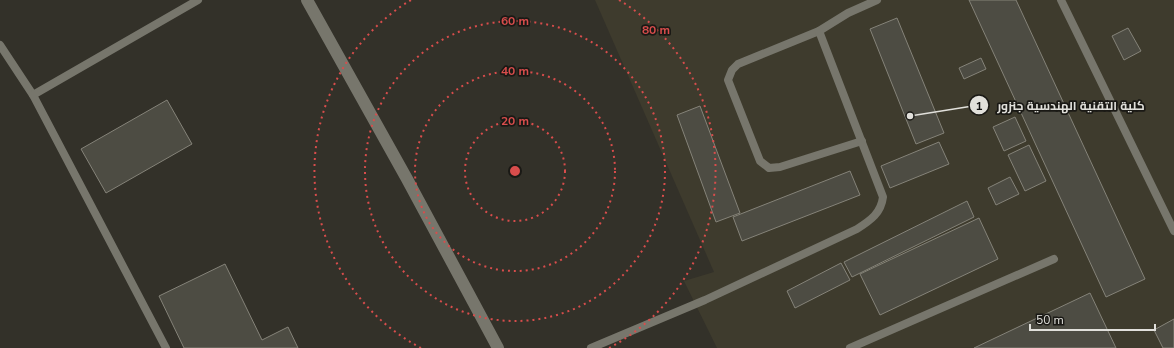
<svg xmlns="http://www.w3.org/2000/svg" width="1174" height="348" viewBox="0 0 1174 348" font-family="'Nunito Sans',Cairo,sans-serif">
<rect width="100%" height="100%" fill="#333129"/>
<path fill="#3e3b2d" d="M595 0H1174V348H717L684 281 714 272Z"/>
<g fill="#4d4c43" stroke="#858379">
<path d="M969 0H1016L1145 279 1106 297Z"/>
<path d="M897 18 944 133 916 144 870 29Z"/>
<path d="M1128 28 1141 51 1124 60 1112 36Z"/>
<path d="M981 58 986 69 964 79 959 68Z"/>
<path d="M167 100 192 144 106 193 81 149Z"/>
<path d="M700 106 740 213 716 222 677 115Z"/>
<path d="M1015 117 1026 141 1004 151 993 127Z"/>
<path d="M939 142 949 164 890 188 881 166Z"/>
<path d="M1029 145 1046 181 1025 191 1008 155Z"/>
<path d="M850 171 860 195 742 241 733 217Z"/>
<path d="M1010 177 1019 194 996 205 988 188Z"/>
<path d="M967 201 974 217 852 277 844 262Z"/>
<path d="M979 218 998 259 880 315 860 274Z"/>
<path d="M841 263 850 280 795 308 787 291Z"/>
<path d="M225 264 262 340 288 327 298 348H184L159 296Z"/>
<path d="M1090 293 1116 348H974Z"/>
<path d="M1174 319V348H1163L1154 330Z"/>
</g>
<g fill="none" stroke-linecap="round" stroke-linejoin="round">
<g stroke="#77766c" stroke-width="8">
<path d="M1061 0 1174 231"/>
<path d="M0 45 33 95"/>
<path d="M862 141 780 167 769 168 760 161 728 80 732 70 738 64 819 31 848 13 877 0"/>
<path d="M166 348 33 95 198 0"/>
<path d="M591 348 705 300 857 229C871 220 881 213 883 197L819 31"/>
<path d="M850 348 1054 259"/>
</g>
<path stroke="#77766c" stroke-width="12" d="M307 0 407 179 498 348"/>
</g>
<g fill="none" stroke="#d84d4c" stroke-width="2" stroke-dasharray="2 4">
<circle cx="515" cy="171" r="50"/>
<circle cx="515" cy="171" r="100"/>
<circle cx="515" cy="171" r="150"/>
<path d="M421 348A200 200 0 0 1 411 0M619 0A200 200 0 0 1 609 348"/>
</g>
<circle cx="515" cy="171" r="6" fill="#d84d4c" stroke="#1a1915" stroke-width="2"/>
<g font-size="12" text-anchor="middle" font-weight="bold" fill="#d84d4c" stroke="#1a1915" stroke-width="3.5" stroke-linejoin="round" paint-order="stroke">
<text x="515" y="25">60 m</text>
<text x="656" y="34">80 m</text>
<text x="515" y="75">40 m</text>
<text x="515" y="125">20 m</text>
</g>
<path fill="none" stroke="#e1e0db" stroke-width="1.5" d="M910 116L979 105"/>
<g fill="#e1e0db" stroke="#1a1915" stroke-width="1.5">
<circle cx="910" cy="116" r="4"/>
<circle cx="979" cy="105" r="10"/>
</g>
<g font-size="12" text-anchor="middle" font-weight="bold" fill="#111">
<text x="979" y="110">1</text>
</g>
<g font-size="12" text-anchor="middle" font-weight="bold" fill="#e1e0db" stroke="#1a1915" stroke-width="3.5" stroke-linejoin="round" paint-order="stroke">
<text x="1071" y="110">كلية التقنية الهندسية جنزور</text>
</g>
<path d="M1030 324v6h125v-6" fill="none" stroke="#e1e0db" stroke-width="2"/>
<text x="1036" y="324" font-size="12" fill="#e1e0db" stroke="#1a1915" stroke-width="3" paint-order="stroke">50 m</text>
</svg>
